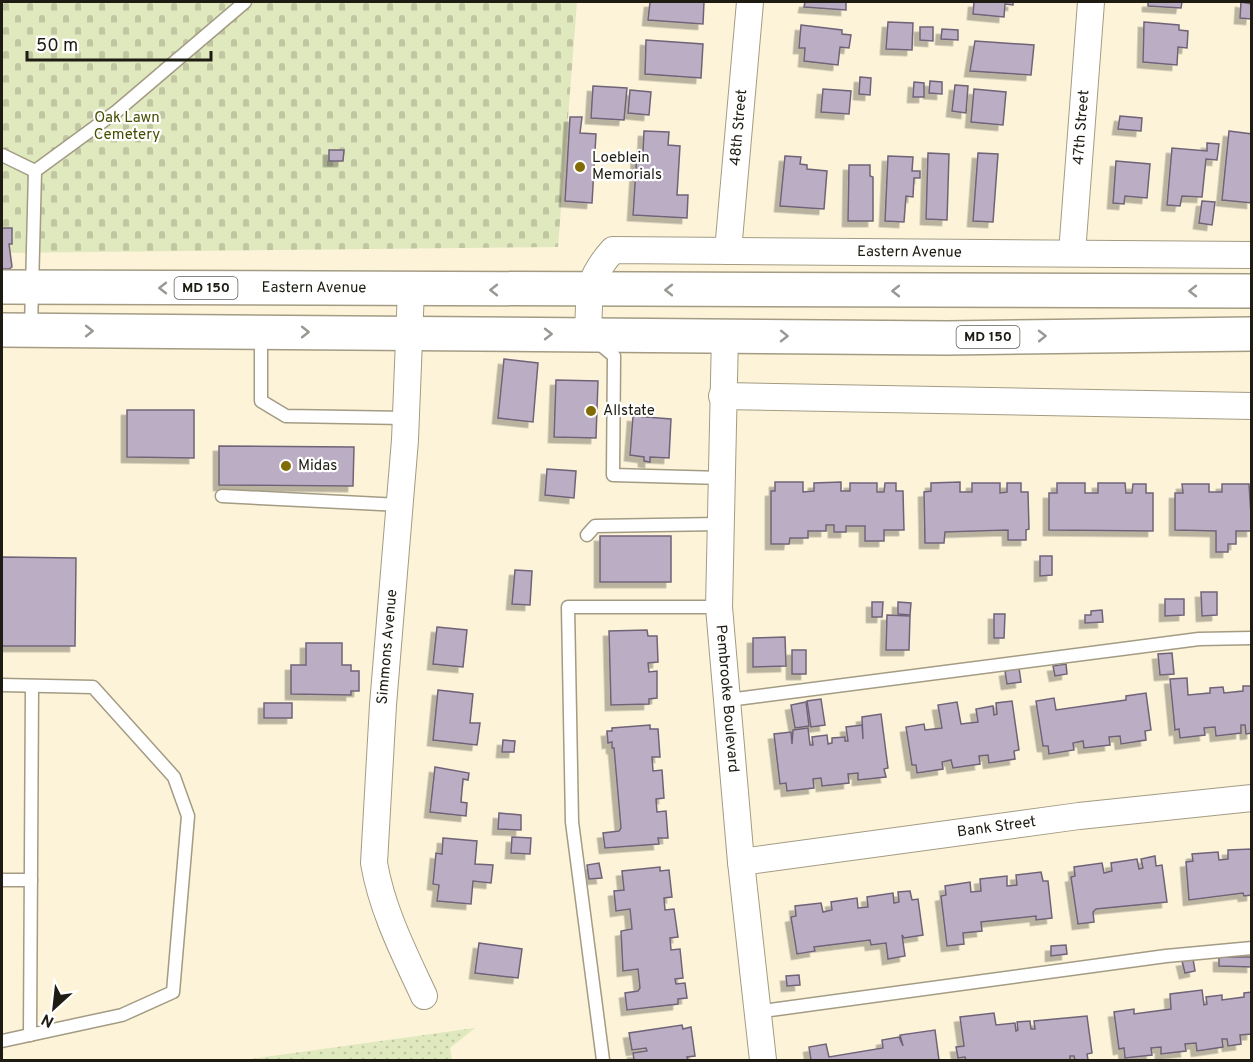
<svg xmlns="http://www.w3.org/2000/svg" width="1253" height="1062" viewBox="0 0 1253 1062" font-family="Overpass,sans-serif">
<defs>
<pattern id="cemetery-stones" width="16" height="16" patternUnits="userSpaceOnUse" patternTransform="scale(1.5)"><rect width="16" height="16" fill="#e0e8be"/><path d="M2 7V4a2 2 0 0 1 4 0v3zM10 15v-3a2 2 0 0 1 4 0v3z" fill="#c0c6a2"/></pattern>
<pattern id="park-dots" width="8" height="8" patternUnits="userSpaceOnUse" patternTransform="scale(1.5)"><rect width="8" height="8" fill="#e0e8be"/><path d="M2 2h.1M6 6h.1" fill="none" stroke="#c0c6a2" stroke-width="1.8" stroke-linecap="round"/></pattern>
<filter id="shadow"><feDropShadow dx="-5.5" dy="5.5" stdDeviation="0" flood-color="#0004"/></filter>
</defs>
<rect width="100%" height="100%" fill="#fcf3d9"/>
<path fill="url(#cemetery-stones)" d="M2 2H577L558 247 2 253Z"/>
<path fill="url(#park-dots)" d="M475 1028 450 1048 452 1060H244Z"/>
<path fill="#e0e8be" d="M338 1055 349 1060H290Z"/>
<g fill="#bbadc4" stroke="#706478" stroke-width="1.5" filter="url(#shadow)">
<path d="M650 2H704L703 24 648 20Z"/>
<path d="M805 2H846V10L804 7Z"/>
<path d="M974 2H1013V5L1005 4 1004 17 973 14Z"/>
<path d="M1148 2H1182L1181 8 1148 6Z"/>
<path d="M1241 2 1252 4 1251 19 1240 18Z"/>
<path d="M888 22 913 23 912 50 886 49Z"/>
<path d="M1144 22 1179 25V30L1188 31 1187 48 1178 47 1177 65 1143 62Z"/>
<path d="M801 25 842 30V34L851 35 849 48 840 47 838 65 804 61 805 48H799Z"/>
<path d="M920 27H933V41L920 40Z"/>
<path d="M942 29 958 30V40L941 39Z"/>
<path d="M646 40 703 44 701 78 645 74Z"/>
<path d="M975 41 1034 45 1031 75 970 71Z"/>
<path d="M860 77 871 78 870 95 859 94Z"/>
<path d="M930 81 942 82V94L929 93Z"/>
<path d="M914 82 924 83V97H913Z"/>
<path d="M955 85 968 86 966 113 952 111Z"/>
<path d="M593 86 627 88 624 120 591 118Z"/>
<path d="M823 89 851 91 849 114 821 112Z"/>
<path d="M974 89 1006 92 1003 125 971 122Z"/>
<path d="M630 90 651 92 649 115 628 113Z"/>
<path d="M1120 116 1142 118 1141 131 1118 129Z"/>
<path d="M570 117H582L580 133 596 134 592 203 565 201Z"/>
<path d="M644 131 669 132 668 145 680 146 677 195H688L687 218 633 215 637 152H643Z"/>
<path d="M1229 131 1252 134V203L1222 200Z"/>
<path d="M1207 143 1219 144 1217 160 1206 159 1202 197 1182 196 1180 206 1167 205 1172 148 1207 151Z"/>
<path d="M329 150H344L343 161H329Z"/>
<path d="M928 153 949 154 947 220 926 219Z"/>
<path d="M978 153 998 154 993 222 973 221Z"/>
<path d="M785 156 801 157 800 164 807 165V169L827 171 824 209 780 206Z"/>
<path d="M888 156 913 157 912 171H920V178H914L913 197 906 196 904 222 885 221Z"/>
<path d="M1116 161 1150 164 1147 198 1125 196 1124 204 1113 203Z"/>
<path d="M849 165H870V176L873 177V221H848Z"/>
<path d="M1202 201 1215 202 1212 225 1199 223Z"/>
<path d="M2 228H12V244H9L12 267 9 269H2Z"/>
<path d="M504 359 538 363 533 422 498 418Z"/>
<path d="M556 380 598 381 596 438 554 437Z"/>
<path d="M127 410H194V458L127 457Z"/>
<path d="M633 416 671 419 669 458 650 457V462L644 461V457L630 455Z"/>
<path d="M219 446 354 447 353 486 219 485Z"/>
<path d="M547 469 576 471 574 498 545 495Z"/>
<path d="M775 482H803V492L814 491V483L841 482V491H850V483H877V492H884L885 483H896V491H903L904 530H884V541H865V526H846V532H834V525H826V531H808V538H790L789 544H771V491H775Z"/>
<path d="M960 482V492H972V483H1000V493L1007 492V483H1021V492H1028L1029 529 1026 530V540H1008V530L945 532 944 543H925L924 492 931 491V483Z"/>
<path d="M1057 483H1085V493H1098V483H1125L1126 493H1132L1133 484H1146V493H1153V531L1049 530V493H1057Z"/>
<path d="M1182 484H1209V492H1222V484H1249L1252 531H1236V544H1228V552H1216V531L1175 530V493H1183Z"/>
<rect x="600" y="536" width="71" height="46"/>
<path d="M1040 556H1052V575L1040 576Z"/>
<path d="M2 557 76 558 75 646H2Z"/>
<path d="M515 570 532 571 530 605 512 604Z"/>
<path d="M1201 592H1217V615L1202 616Z"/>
<path d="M1165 599H1184V615L1165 616Z"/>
<path d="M872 602H883L882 617H872Z"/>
<path d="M898 602 911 603 910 615 898 614Z"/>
<path d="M1102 610 1103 622 1085 623V615H1091V611Z"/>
<path d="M994 614H1005L1004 638H994Z"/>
<path d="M887 615 910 616 909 650H886Z"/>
<path d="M437 627 467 630 463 667 433 664Z"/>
<path d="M647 630 648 636H657L658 662 648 663 649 672 657 671V698L649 699V704L611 705 609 631Z"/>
<path d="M785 637 786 666 753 667V638Z"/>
<path d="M306 643H342V665H351V671H359V691H351V695L291 694V665H306Z"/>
<rect x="792" y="650" width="14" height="24"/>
<path d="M1172 653 1174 674 1160 675 1158 654Z"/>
<path d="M1066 664 1067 674 1055 676 1053 666Z"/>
<path d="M1019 668 1021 682 1007 684 1005 671Z"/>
<path d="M1187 678 1188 695 1210 693V688L1223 687 1224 693 1243 691V686H1252V733L1246 734 1245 725H1241V733L1216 736 1215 727 1204 728 1205 735 1180 738 1179 729 1175 730 1170 679Z"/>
<path d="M438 690 473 694 470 723H480L477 745 433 740Z"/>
<path d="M1146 693 1151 730 1145 731 1146 740 1121 744 1120 736 1109 737 1110 745 1084 748 1083 741 1073 743 1074 750 1049 754 1048 746H1043L1036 701 1054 698 1056 710 1126 700V696Z"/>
<path d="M821 699 825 725 811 727 807 701Z"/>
<path d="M1012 701 1019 750 1014 751 1015 759 989 763 988 755 979 756 980 764 953 768 951 760 942 762 943 769 917 773 916 765H912L906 727 924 724 925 730 942 728 938 705 957 702 961 724 978 722 976 709 993 706 994 715 997 714 996 703Z"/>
<path d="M806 702 809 726 795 728 791 705Z"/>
<rect x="264" y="703" width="28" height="15"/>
<path d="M881 714 888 768 884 769 886 777 858 780V773L848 774 849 783 822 786 821 778 813 779 814 788 787 791 786 783 780 784 774 734 791 732 792 744 793 730 808 728 810 745H813L812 737 827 735 828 744 832 743V738L845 737V741H848L846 727 862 725 863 739 862 717Z"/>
<path d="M650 725V729H658L660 757H652L653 771 662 770 664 798 656 799 657 812 666 811 668 838H658L659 844 605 848 603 833 619 831 621 828 614 748H612V742L608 743 607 731H612V728Z"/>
<path d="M503 740 515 741 514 752H502Z"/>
<path d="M435 767 469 773 468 780 463 779 461 802 467 803 466 816 430 812Z"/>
<path d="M499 813 521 815V830L498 829Z"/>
<path d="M512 837 531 838 530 854 511 853Z"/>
<path d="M443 838 477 841 475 864 493 865 491 883 473 881 471 904 437 901 439 885 433 884 436 853 442 854Z"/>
<path d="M1252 849V895L1244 896 1243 893 1189 900 1186 862 1193 861 1192 854 1218 852 1219 860 1228 859V850Z"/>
<path d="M1155 856 1156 866 1162 865 1167 902 1096 909 1093 912 1094 922 1078 924 1071 877 1075 876 1074 867 1102 863 1104 873 1112 871 1111 863 1137 859 1139 869 1143 868 1141 859Z"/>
<path d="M599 863 602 878 589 879 587 865Z"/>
<path d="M660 867V871L669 870 672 897 664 898 665 910 674 909 678 937 670 938 671 950 680 949 683 978 675 979 676 984 685 983 687 998 678 999V1004L627 1010 625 993 638 991 640 988 638 969 623 971 621 931 632 929 630 909 616 911 614 891 624 890 622 871Z"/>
<path d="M1041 872 1043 881H1048L1052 918 1036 920V916L981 922 982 931 963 933 964 944 947 946 941 896 946 895 945 886 970 882 971 892 981 891 980 879 1007 876V886L1017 885 1016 875Z"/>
<path d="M910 891 912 900 918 899 923 935 904 938 902 935 905 956 888 959 886 943 871 945 870 940 814 947 815 951 797 954 791 917 796 916 795 906 821 903 823 912 832 910 831 902 857 898 858 908 868 907 867 897 893 893 894 903 899 902 898 892Z"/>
<path d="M479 943 522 949 518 978 475 973Z"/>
<path d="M1066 945 1067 954 1051 956V946Z"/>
<path d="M1219 957H1252V967L1219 966Z"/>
<path d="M1193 959 1195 971 1185 973 1182 961Z"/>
<path d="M799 975 800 985 787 986 786 976Z"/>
<path d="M1202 990 1204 1005 1207 1004 1206 997 1222 995V1000L1244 997V993L1252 992V1034L1240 1035 1241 1044 1228 1046 1227 1039H1222L1223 1047 1197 1051 1196 1043 1185 1044 1186 1051 1161 1054V1047L1151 1048 1152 1055 1125 1058 1124 1048 1119 1049 1114 1012 1134 1009V1014L1171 1009 1170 994Z"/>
<path d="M994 1013 996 1025 1015 1023 1016 1031 1018 1030 1017 1022 1030 1021 1031 1029H1035L1034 1021 1087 1016 1092 1053 1087 1054 1088 1060H1075L1074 1056H1070V1060H966L965 1057 958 1058 956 1047 964 1046 960 1017Z"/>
<path d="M682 1025 683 1029 691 1027 695 1056 687 1057 688 1060H634L633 1053 647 1051 646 1048 632 1050 629 1033Z"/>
<path d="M935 1030 939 1060H811L809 1047 826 1044 829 1057 883 1048 882 1040 899 1037 903 1046 900 1035Z"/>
</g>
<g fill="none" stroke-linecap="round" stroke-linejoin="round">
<defs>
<g id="lane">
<path d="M2 155 35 171 31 328"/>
<path d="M35 171 117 111 245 2"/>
<path d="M261 333V401L286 416 406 418"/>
<path d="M596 341 614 356 613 475 722 478"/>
<path d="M222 496 400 505"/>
<path d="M587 535 595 526 719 524"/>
<path d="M2 685 93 687 174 777 188 816 173 992 122 1015 2 1041"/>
<path d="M728 700 1199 639 1252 638"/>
<path d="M2 880H31"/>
<path d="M756 1012 1166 956 1252 948"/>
<path d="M30 1035 32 686"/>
<path d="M603 1060 572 822 568 607H719"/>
</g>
<g id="street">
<path id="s1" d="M728 251 750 2"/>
<path id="s2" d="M1072 253 1091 2"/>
<path d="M411 289 405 440 383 705 374 863C382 910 404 953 424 996"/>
<path id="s3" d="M588 334C590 295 585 281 613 250L1252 255"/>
<path id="s4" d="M725 335 719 607 741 862 763 1060"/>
<path d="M722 396 1252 406"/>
<path id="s5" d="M741 862 1079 816 1252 798"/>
</g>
<g id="primary">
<path id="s6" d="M2 287 1252 291"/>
<path d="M2 330 947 338 1252 334"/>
</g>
</defs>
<use href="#lane" stroke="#a39b83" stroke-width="15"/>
<use href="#street" stroke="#a39b83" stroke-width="28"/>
<use href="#primary" stroke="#a39b83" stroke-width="36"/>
<use href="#lane" stroke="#fff" stroke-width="12"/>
<use href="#street" stroke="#fff" stroke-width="26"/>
<use href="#primary" stroke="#fff" stroke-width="33"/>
</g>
<defs><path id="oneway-chevron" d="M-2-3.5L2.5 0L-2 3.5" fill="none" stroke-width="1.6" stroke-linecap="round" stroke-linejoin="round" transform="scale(1.5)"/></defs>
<g stroke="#9a9894">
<use href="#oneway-chevron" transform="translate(163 288) rotate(-180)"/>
<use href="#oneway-chevron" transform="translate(494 290) rotate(-180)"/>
<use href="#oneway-chevron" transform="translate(669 290) rotate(-180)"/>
<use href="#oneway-chevron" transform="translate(896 291) rotate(180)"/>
<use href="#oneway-chevron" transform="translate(1193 291) rotate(-180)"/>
<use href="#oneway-chevron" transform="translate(89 331)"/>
<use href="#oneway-chevron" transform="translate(305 332)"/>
<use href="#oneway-chevron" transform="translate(548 334)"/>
<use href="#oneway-chevron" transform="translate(784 336) rotate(1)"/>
<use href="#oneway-chevron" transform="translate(1042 336) rotate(-1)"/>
</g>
<g fill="#806b05" stroke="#fff" stroke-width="2">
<circle cx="580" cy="167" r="6"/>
<circle cx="591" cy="411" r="6"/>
<circle cx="286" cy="466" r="6"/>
</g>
<g text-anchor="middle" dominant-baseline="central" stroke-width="4.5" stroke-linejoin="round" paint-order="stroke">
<g fill="#fff" stroke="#625f59" stroke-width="1.5">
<rect x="174.5" y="277" width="63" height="22" rx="4.5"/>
<rect x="956.5" y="326" width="63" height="22" rx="4.5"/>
</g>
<g font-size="14" font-weight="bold" fill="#1e1b12">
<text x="206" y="288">MD 150</text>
<text x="988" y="337">MD 150</text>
</g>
<g font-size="15" fill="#474e00" stroke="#fff">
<text x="127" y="118">Oak Lawn<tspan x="127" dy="17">Cemetery</tspan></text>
</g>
<g font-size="15" fill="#1e1b12" stroke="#fff">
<text stroke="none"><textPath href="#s1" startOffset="124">48th Street</textPath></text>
<text stroke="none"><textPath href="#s2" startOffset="126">47th Street</textPath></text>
<text stroke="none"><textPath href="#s3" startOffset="387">Eastern Avenue</textPath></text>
<text stroke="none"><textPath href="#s6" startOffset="312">Eastern Avenue</textPath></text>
<text transform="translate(388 647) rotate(-85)">Simmons Avenue</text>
<text stroke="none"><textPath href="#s4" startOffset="364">Pembrooke Boulevard</textPath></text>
<text stroke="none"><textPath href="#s5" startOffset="258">Bank Street</textPath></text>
</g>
<g font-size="15" fill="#1e1b12" stroke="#fff" text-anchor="start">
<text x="592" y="158">Loeblein<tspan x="592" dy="17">Memorials</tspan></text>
<text x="603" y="411">Allstate</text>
<text x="298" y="466">Midas</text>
</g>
</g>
<rect width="1253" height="1062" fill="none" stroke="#1e1b12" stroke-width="6"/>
<g transform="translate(54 1008) rotate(207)" stroke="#ffffff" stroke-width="4.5" paint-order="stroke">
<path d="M0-4.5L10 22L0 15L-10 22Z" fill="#1e1b12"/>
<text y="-9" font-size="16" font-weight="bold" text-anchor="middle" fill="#1e1b12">N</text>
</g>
<path d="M27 51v9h184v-9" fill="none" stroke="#1e1b12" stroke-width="3"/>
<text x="36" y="51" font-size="18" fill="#1e1b12" stroke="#ffffff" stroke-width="4.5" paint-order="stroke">50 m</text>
</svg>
